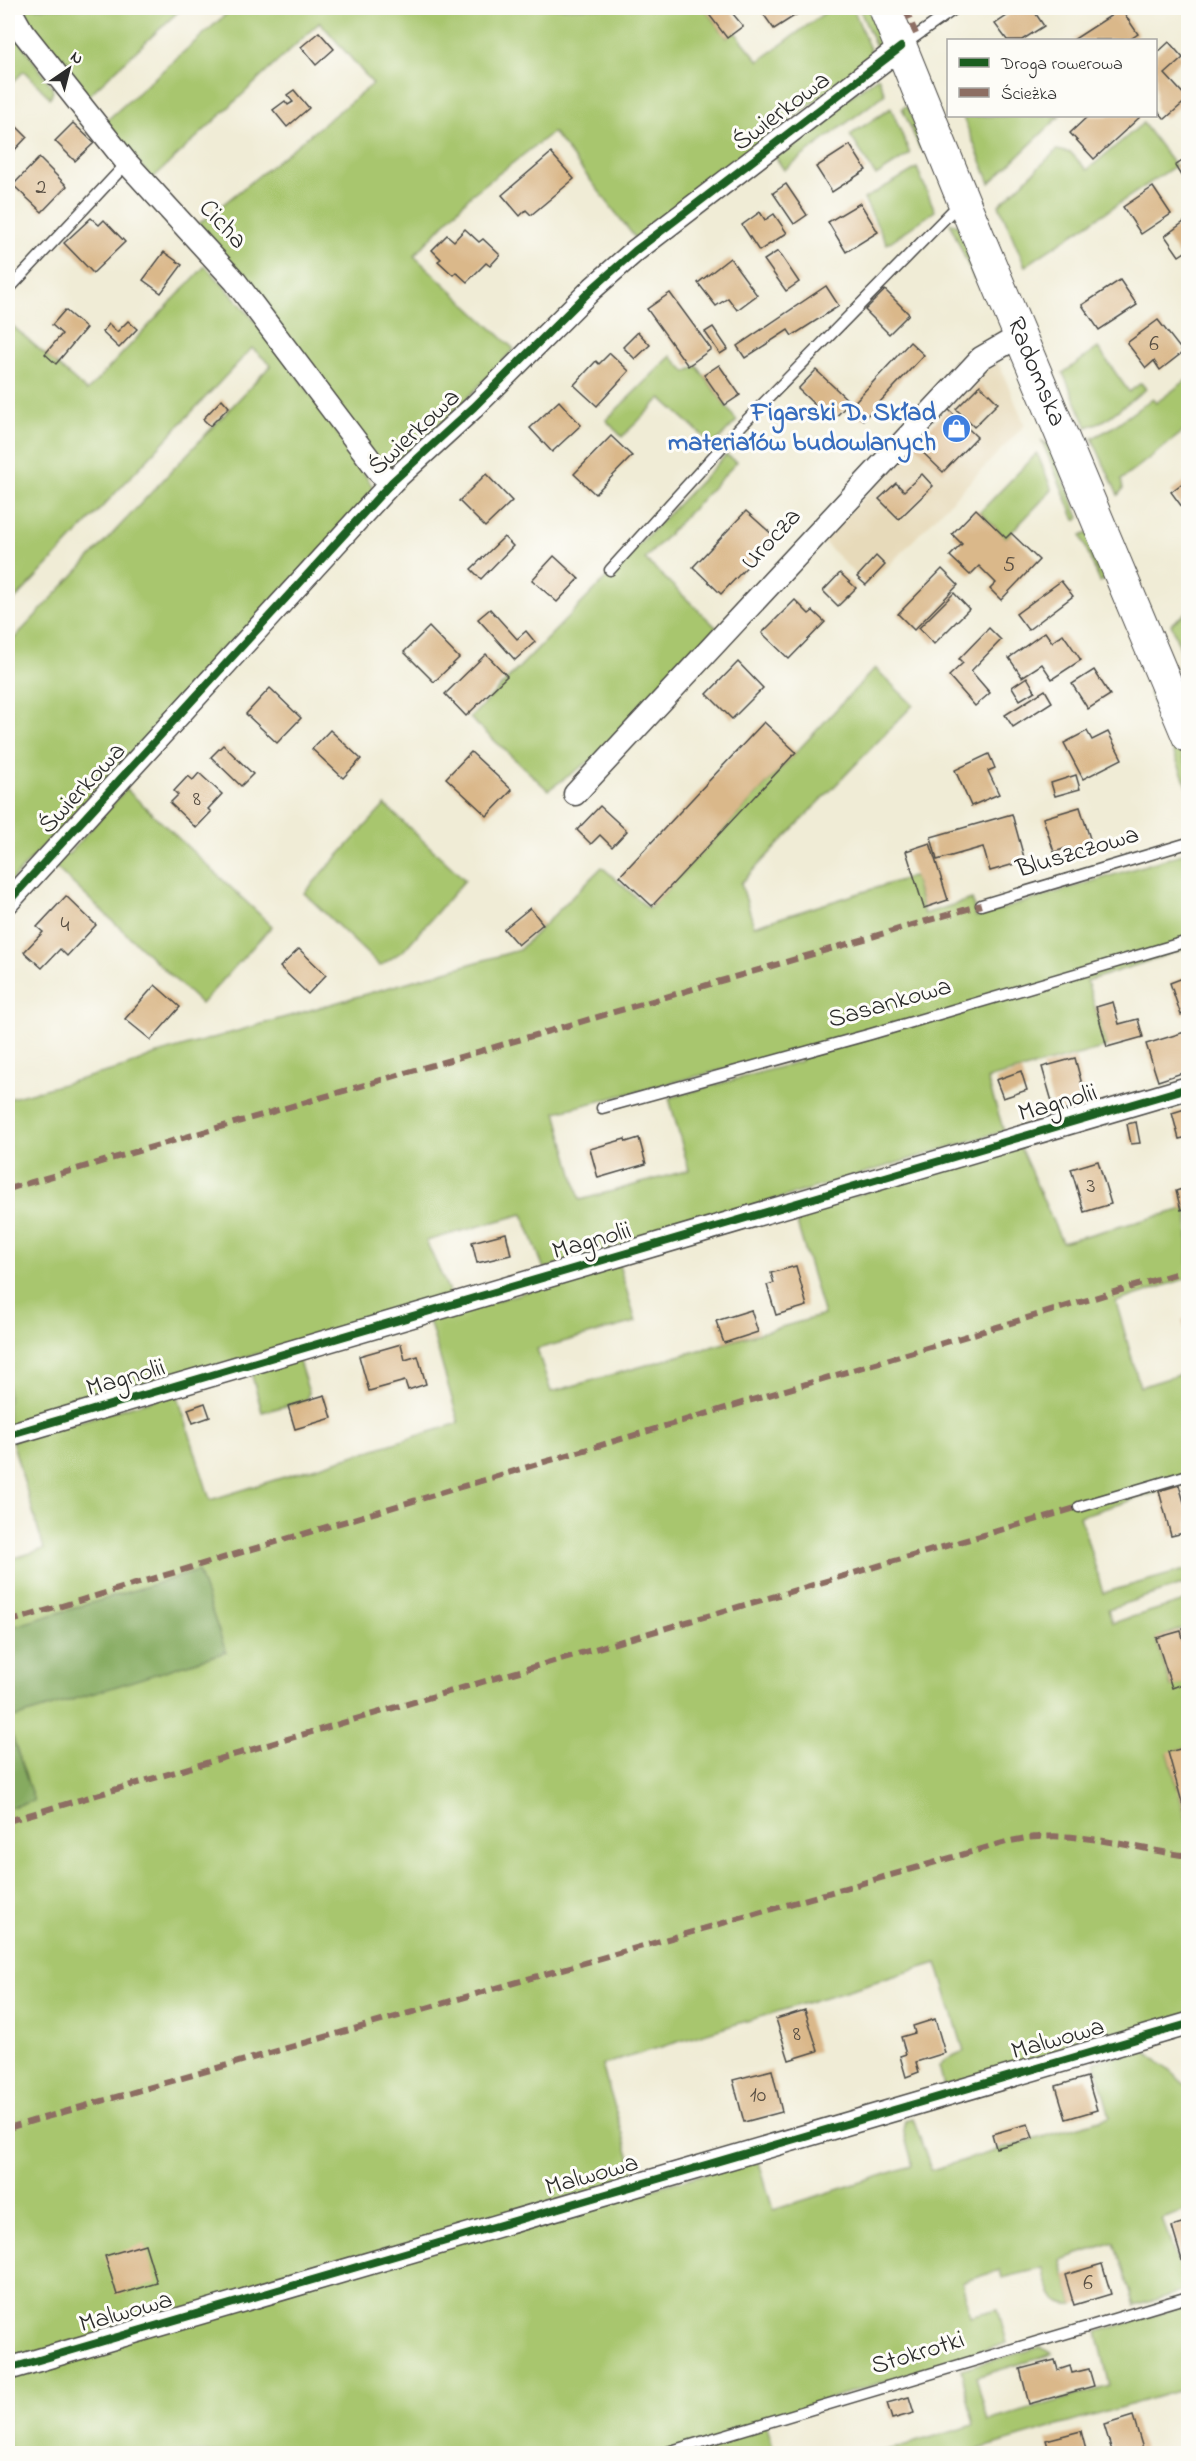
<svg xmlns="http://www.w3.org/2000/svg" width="1196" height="2461" viewBox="0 0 1196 2461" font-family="'Indie Flower',sans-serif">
<rect width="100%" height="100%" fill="#fdfcf7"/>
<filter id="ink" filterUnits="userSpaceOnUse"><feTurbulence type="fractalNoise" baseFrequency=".0167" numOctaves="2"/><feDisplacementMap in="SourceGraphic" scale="12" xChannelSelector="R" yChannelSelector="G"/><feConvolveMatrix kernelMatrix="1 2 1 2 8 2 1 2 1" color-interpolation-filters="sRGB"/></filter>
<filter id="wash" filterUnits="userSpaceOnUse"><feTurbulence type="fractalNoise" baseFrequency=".008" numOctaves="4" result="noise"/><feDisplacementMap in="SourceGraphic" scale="24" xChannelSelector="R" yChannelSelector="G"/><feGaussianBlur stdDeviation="1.35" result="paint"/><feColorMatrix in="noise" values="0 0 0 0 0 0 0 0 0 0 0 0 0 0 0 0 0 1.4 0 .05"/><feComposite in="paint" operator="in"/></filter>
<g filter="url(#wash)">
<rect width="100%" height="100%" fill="#f0ecd6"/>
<path fill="#e7daba" d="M998 362 1025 425 868 587 823 541 986 369Z"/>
<g fill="#a8c66e" stroke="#6a784c" stroke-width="1.5" fill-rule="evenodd">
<path d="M26 8H182L87 97C71 78 27 31 26 8Z"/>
<path d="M233 8H704L727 38 735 32 759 61 831 8H853L873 57 636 239 553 132 471 195 414 256 514 349 408 461 383 468 196 226 373 84 320 22 152 179 106 121Z"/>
<path d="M859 8H869L883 42 878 52Z"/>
<path d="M8 24 52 87 53 92 50 98 24 71 11 84 8 81Z"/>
<path d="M878 77 885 94 784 170 772 152Z"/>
<path d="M907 106 925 146 920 149 902 108Z"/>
<path d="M891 108 910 154 876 176 850 135Z"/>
<path d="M966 116H1060L990 183 963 117Z"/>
<path d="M1143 123 1175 166 1025 266 999 205 1057 150 1071 153 1087 170Z"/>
<path d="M917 168 935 211 887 244 864 199Z"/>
<path d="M950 223 957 224 978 274 974 279Z"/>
<path d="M205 266C271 333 325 412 376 492L8 884V645L271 365 252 348 8 607V322L87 391Z"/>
<path d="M1098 348 1129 392 1141 383 1146 389 1105 420 1087 427 1063 373Z"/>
<path d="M671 356 686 372 697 366 737 421 713 445 661 398 622 437 606 420Z"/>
<path d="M1188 379V428L1121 480 1123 489 1118 495 1092 438 1110 429 1153 398 1156 403Z"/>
<path d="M1042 441 1051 446 1079 518 1075 520Z"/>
<path d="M1037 453 1052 490 1006 538 980 512Z"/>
<path d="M726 455 737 462 645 559 717 628 603 752 548 790 470 718Z"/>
<path d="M1088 533 1106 579 1100 582 1081 536Z"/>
<path d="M1188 611V668L1171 624Z"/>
<path d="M875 668 913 705 741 883 754 926 914 876 924 914 972 899 976 917 1188 852V948L1087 981 1107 1047 987 1079 1004 1131 544 1269 523 1214 426 1241 451 1296 8 1428V1099L125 1067 154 1055 519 950 602 867 649 909ZM797 1051 801 1061 669 1098 689 1170 580 1200 556 1112Z"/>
<path d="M1149 693 1157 694 1188 769V788Z"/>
<path d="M126 789 272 926 201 1004 51 863 59 854H69Z"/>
<path d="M385 805 465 880 404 950 380 966 304 893Z"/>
<path d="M1020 1147 1062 1242 1188 1208V1278L1116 1302 1140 1387 1188 1372V1483L1080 1516 1103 1593 1188 1569V1583L1108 1609 1112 1623 1188 1600V1626L1156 1639 1171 1687 1188 1682V1747L1168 1753 1188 1826V2016L944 2086 939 2066 946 2059 964 2051 937 1963 602 2065 640 2192 758 2159 773 2210 912 2166C912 2150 900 2136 905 2120L913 2118 931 2170 1110 2117 1095 2062 1145 2050 1188 2087V2210L1162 2219 1188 2290 1135 2306 1114 2242 1061 2260 1074 2305C1050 2307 1048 2286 1043 2268L1002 2278 1000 2270 962 2282 970 2316 998 2309 1007 2343 765 2419 775 2453H8V1560L44 1549 12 1441 177 1393 210 1500 459 1423 429 1320 619 1265 636 1322 537 1349 551 1392 824 1315 794 1213Z"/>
<path d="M298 1358 309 1393 305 1401 262 1412 251 1372Z"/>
<path d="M1188 2305V2388L966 2453 874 2454 974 2425 961 2369 1041 2347 1052 2354 976 2377 988 2421 1110 2386 1097 2332Z"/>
</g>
<g fill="#86ab61" stroke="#586b46" stroke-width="1.5">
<path d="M198 1571 226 1652 8 1720V1628Z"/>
<path d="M8 1723 34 1801 8 1808Z"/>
</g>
<g id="blocks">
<g fill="#dab88a">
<path d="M704 8H728L743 26 727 38Z"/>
<path d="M759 8H807L774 29Z"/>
<path d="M1019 8H1032L1044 26 1022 40H1007L995 24Z"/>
<path d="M1121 9 1138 34 1129 40H1073Z"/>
<path d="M319 32 334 49 316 65 301 47Z"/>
<path d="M1169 42 1183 58 1165 74 1188 99 1165 119 1156 109V54Z"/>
<path d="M294 90 309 108 287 127 273 110 285 101 288 105 293 102 287 95Z"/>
<path d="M1088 116H1141L1094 159 1070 133Z"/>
<path d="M8 118 27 137 8 157Z"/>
<path d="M73 123 94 143 75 161 55 141Z"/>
<path d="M850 145 866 170 832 192 816 167Z"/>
<path d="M551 153 574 179 531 215 526 210 520 216 502 195Z"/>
<path d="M1188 157V187L1175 166Z"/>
<path d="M39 158 67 186 42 212 13 185Z"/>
<path d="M786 184 807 215 794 224 773 193Z"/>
<path d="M1153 187 1171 214 1141 234 1123 207Z"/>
<path d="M860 203 878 232 846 252 828 222Z"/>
<path d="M760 212 765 220 774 214 787 233 759 251 742 225Z"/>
<path d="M91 218 99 225 104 220 125 242 93 273 64 243Z"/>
<path d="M1188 219V250L1179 256 1165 236Z"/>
<path d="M465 229 479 242 483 239 500 255 490 266 486 263 467 282 456 272 453 275 438 261 441 259 432 250 447 235 454 241Z"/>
<path d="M778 251 799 282 786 291 764 260Z"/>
<path d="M164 252 182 265 161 293 143 280Z"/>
<path d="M730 258 757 295 737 310 728 298 716 306 698 283Z"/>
<path d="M1120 280 1137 305 1099 330 1082 305Z"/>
<path d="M826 286 839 306 792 336 788 330 745 358 737 346Z"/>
<path d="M885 290 909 314 889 334 865 310Z"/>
<path d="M670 293 711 349 688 366 647 309Z"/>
<path d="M65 310 86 328 56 364 45 354 62 334 52 325Z"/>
<path d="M1158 320 1183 352 1160 370 1154 361 1146 368 1127 343Z"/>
<path d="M128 321 137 329 119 348 102 332 109 324 117 332Z"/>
<path d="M713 327 728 349 720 354 705 332Z"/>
<path d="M638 332 650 345 635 359 623 347Z"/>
<path d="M910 342 924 355 863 420 849 408Z"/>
<path d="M610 353 629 371 597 406 574 385 596 361 599 364Z"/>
<path d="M719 365 740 395 725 405 704 375Z"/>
<path d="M816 370 850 402 832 421 798 389Z"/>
<path d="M980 385 998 403 974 427 956 409Z"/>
<path d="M222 399 229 407 210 426 203 419Z"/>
<path d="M559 401 581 425 552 452 530 428Z"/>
<path d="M948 409 977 437 943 472 914 444Z"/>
<path d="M611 436 632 456 595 494 574 474Z"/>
<path d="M486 474 512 501 485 527 459 501Z"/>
<path d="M922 474 933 486 899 519 879 499 896 483 904 491Z"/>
<path d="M1188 479V515L1171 492Z"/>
<path d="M976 509 1006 538 1011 533 1039 560 1001 600 990 589 996 583 979 566 970 575 950 556 962 544 952 534Z"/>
<path d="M746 511 775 537 721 594 693 567Z"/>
<path d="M504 537 513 546 481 579 471 569Z"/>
<path d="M554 556 579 579 557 602 532 580Z"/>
<path d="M876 556 885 565 866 585 857 577Z"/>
<path d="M942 569 958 585 914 630 898 614Z"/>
<path d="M840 573 856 588 838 606 823 591Z"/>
<path d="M1061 581 1073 596 1028 630 1016 614Z"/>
<path d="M954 593 969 609 934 644 919 628Z"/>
<path d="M795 600 809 614 813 611 825 622 789 659 762 633Z"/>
<path d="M490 609 517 639 526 631 535 642 515 660 478 619Z"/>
<path d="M429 627 459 658 434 682 404 652Z"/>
<path d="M989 628 1001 640 971 671 990 693 975 706 949 676 963 663 959 659Z"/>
<path d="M1045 632 1052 642 1063 634 1081 660 1052 679 1042 664 1022 677 1009 658Z"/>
<path d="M486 654 507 676 466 716 445 694Z"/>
<path d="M738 662 763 688 732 719 707 694Z"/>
<path d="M1094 670 1110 695 1088 709 1072 684Z"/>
<path d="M1027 677 1035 691 1020 700 1012 687Z"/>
<path d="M270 688 301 718 277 743 246 714Z"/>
<path d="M1045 690 1052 702 1013 727 1005 715Z"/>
<path d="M764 722 796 752 652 906 620 876Z"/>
<path d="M330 730 361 759 343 778 312 749Z"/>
<path d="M1087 731 1092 740 1108 732 1122 759 1083 779 1064 743Z"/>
<path d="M223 745 253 774 241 786 211 757Z"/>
<path d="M471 752 512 790 487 816 446 778Z"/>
<path d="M989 754 995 768 988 771 999 794 971 806 955 770Z"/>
<path d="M199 773 222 794 208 809 211 812 196 828 170 803 178 795 174 791 188 776 193 780Z"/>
<path d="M1076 775 1080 789 1055 796 1051 783Z"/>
<path d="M600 806 627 831 612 847 600 835 591 844 577 830Z"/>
<path d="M1080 807 1093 848 1069 856 1067 848 1054 852 1043 818Z"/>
<path d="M1012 814 1025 861 990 871 983 847 937 860 931 837Z"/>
<path d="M930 843 948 900 924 908 906 851Z"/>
<path d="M66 896 96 925 67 956 60 949 42 968 24 952 43 932 37 927Z"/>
<path d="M530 908 543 924 518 945 504 929Z"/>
<path d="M299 949 326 975 308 994 280 967Z"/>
<path d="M1188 976V1012L1181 1015 1170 983Z"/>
<path d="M155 985 180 1007 151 1040 125 1019Z"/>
<path d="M1113 1002 1119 1024 1138 1019 1143 1037 1107 1047 1096 1007Z"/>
<path d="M1188 1031V1071L1158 1081 1146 1044Z"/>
<path d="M1075 1058 1085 1096 1080 1097 1083 1106 1059 1112 1056 1104 1053 1105 1042 1067Z"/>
<path d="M1021 1071 1027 1090 1003 1098 996 1080Z"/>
<path d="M1188 1108V1137L1179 1139 1172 1113Z"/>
<path d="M1136 1122 1140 1143 1131 1144 1127 1124Z"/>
<path d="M639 1138 646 1164 598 1178 590 1149 625 1139 626 1142Z"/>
<path d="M1098 1161 1111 1204 1084 1212 1071 1169Z"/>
<path d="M1188 1187V1208L1181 1210 1176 1191Z"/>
<path d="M506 1233 511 1255 477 1263 472 1242Z"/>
<path d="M796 1266 807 1306 776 1315 767 1285 774 1283 771 1273Z"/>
<path d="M751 1310 758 1332 724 1343 716 1321Z"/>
<path d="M1188 1318V1342L1182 1320Z"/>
<path d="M401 1344 405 1360 418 1356 426 1384 408 1390 405 1381 369 1391 359 1356Z"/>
<path d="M325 1395 332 1418 295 1429 288 1406Z"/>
<path d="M205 1403 210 1417 193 1423 188 1409Z"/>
<path d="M1179 1485 1188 1516V1532L1171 1536 1159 1491Z"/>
<path d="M1188 1626V1644L1183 1628Z"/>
<path d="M1181 1631 1188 1656V1682L1172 1688 1156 1638Z"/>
<path d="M1188 1747V1824L1168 1752Z"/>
<path d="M805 2010 818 2051 789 2060 776 2019Z"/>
<path d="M935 2019 945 2053 916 2062 919 2072 906 2077 900 2056 906 2054 901 2037 915 2033 913 2026Z"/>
<path d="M772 2070 782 2112 744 2122 733 2080Z"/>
<path d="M1087 2077 1097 2110 1066 2119 1056 2086Z"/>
<path d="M1028 2124 1033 2138 996 2148 992 2134Z"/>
<path d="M1188 2222V2266L1184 2267 1172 2227Z"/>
<path d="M145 2244 157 2283 117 2295 105 2256Z"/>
<path d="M1102 2264 1111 2294 1074 2305 1065 2275Z"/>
<path d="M1055 2360 1058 2370 1070 2366 1072 2373 1089 2369 1094 2386 1029 2404 1020 2369Z"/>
<path d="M909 2397 914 2413 892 2419 887 2403Z"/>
<path d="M1133 2416 1144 2452 1113 2454 1104 2425Z"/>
<path d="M1081 2431 1087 2454H1050L1046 2440Z"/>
</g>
</g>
</g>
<g filter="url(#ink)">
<use href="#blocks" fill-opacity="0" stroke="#494845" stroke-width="1.5"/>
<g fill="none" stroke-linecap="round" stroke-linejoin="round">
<defs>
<g id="lane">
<path d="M902 46 956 8"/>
<path d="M8 290 127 163"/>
<path d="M610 570 740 427 960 203"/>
<path d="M981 905 1188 843"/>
<path d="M602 1108 871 1034 1188 941"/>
<path d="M1079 1507 1188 1475"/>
<path d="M661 2454 1188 2297"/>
</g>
<g id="street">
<path d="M9 8 22 31 127 163 235 281 380 473 392 482"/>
<path d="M575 794 981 358 1019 336"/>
<path d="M8 902 392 482 474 407 593 288 635 251 901 47"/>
<path d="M8 1435 1188 1088"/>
<path d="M8 2369 1188 2024"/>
</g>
<g id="secondary">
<path id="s1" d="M885 8 963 200 1188 736"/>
</g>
</defs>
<use href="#lane" stroke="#494845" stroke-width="13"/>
<use href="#street" stroke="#494845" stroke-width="25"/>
<use href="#secondary" stroke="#494845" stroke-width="34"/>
<use href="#lane" stroke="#fff" stroke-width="10"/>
<use href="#street" stroke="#fff" stroke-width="22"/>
<use href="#secondary" stroke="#fff" stroke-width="32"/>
<g stroke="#8d6e63" stroke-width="6" stroke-dasharray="12 6" stroke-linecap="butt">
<path d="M905 8 916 34"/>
<path d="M8 1189 981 905"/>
<path d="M8 1622 1188 1270"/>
<path d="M8 1821 1079 1507"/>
<path d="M8 2128 1006 1842C1017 1840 1028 1837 1038 1837 1086 1833 1134 1848 1181 1855L1188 1854"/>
</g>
<defs>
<g id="cycleway">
<path d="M8 902 392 482 474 407 593 288 635 251 901 47"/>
<path d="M8 1435 1188 1088"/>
<path d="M8 2369 1188 2024"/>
</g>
</defs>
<use href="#cycleway" stroke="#fdfcf7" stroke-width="11"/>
<use href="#cycleway" stroke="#1b5e20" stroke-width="8"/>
</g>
</g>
<defs>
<symbol id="shop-disc" viewBox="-11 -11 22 22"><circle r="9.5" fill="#3f7fe0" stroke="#fdfcf7"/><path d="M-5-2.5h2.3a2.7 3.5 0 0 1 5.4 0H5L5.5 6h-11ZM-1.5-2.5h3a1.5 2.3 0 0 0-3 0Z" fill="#fff"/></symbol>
</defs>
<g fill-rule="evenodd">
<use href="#shop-disc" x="940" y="412" width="33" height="33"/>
</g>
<g text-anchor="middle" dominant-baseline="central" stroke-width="6" stroke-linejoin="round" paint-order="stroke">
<g font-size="22" fill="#574e43">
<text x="41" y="188">2</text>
<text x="1154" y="345">6</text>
<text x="1009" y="566">5</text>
<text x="197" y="800">8</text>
<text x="65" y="926">4</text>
<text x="1091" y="1187">3</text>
<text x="797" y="2035">8</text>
<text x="758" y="2096">10</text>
<text x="1088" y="2284">6</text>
</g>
<g font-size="26" fill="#2b2b2b" stroke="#fdfcf7">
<text transform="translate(782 112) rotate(-37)">Świerkowa</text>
<text transform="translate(222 225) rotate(47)">Cicha</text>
<text stroke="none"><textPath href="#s1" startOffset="394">Radomska</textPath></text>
<text transform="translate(415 433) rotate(-43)">Świerkowa</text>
<text transform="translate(772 540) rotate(-47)">Urocza</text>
<text transform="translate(83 789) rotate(-47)">Świerkowa</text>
<text transform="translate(1078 853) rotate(-17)">Bluszczowa</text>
<text transform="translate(890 1004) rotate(-16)">Sasankowa</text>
<text transform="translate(1058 1104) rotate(-16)">Magnolii</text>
<text transform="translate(592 1242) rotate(-16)">Magnolii</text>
<text transform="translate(126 1379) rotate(-16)">Magnolii</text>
<text transform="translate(1058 2040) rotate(-16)">Malwowa</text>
<text transform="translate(592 2176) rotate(-16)">Malwowa</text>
<text transform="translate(126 2313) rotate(-16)">Malwowa</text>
<text transform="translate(918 2354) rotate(-17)">Stokrotki</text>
</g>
<g font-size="26" font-weight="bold" fill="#366cbe" stroke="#fdfcf7" text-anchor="end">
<text x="936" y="414">Figarski D. Skład<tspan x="936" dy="30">materiałów budowlanych</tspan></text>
</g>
</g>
<rect width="1196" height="2461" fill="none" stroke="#fdfcf7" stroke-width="30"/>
<rect x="947" y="39" width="210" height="78" fill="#fdfcf7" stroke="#a9a8a5" stroke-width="1.5"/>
<rect x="959" y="58" width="30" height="9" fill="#1b5e20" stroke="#a9a8a5" stroke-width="1.5"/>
<text x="1001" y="69" font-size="18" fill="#2b2b2b">Droga rowerowa</text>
<rect x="959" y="88" width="30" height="9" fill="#8d6e63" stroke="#a9a8a5" stroke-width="1.5"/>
<text x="1001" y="99" font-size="18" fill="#2b2b2b">Ścieżka</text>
<g transform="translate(69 69) rotate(35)" stroke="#fdfcf7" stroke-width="4.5" paint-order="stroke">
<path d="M0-4.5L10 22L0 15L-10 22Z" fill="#2b2b2b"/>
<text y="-9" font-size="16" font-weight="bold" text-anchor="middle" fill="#2b2b2b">N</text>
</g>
</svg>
